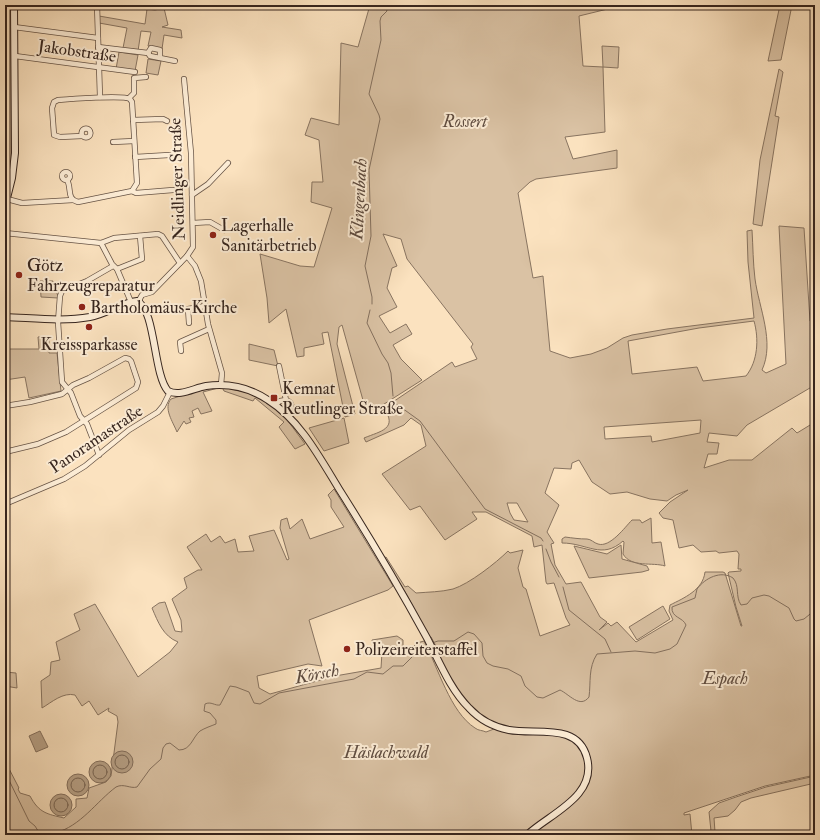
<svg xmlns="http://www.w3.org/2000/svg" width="820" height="840" viewBox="0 0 820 840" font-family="'IM FELL Double Pica',serif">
<rect width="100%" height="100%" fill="#fbe2bf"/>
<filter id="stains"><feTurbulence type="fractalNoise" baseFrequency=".005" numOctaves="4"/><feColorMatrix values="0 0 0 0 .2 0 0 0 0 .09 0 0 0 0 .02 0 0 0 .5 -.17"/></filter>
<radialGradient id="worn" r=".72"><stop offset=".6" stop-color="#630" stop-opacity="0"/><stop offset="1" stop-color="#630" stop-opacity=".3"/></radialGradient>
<g fill="#dac2a4" stroke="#887461" fill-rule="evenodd">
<path d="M370 5H624L579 16 583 66 603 67 602 46 619 47 618 68 603 67 605 132 565 137 573 159 617 150V168L536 179 530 182 518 193 533 278 543 276 550 351 570 358 591 354 607 348 623 338 632 335 667 329 754 318 748 262 747 231 752 230C753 246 753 263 755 279 759 308 775 342 762 370L766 373 786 364 779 226 804 228 810 321H815V385L747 425 737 436 709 433 707 442 719 443 717 454H708L704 468 729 460H752L792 428 797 433 815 422V775L765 786 684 813V815L690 814 692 835H529L570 805 590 769 577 738C544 733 492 732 469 706 454 689 445 667 434 648L436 646 431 637 429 638 407 595 384 558 386 557 405 587 408 586 416 593C428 592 441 592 453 589 469 584 496 563 508 551L510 553 523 550 518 568 523 587 526 589 540 636 570 625 566 618 554 583 547 584 546 582 542 545 534 547 532 536 486 512H472L477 519 445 540 420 506 410 510 382 474 426 446 421 425 411 418 404 425 366 442 364 438C381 431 398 429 384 408L452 362 455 367 477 359 471 347 473 344 407 259 401 239 383 234 397 266 392 268 387 288 397 307 379 316 390 333 406 324 412 334 393 345 401 359 422 380 381 406 366 411 342 325 339 327 337 344 355 414 345 417 328 332 322 333 324 344 304 348V356L297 357 286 309 269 323 267 298 260 254 300 266 314 267 332 208 311 202 312 182H323L319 140 305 135 311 118 339 125 341 43 358 47ZM754 321C759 339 758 361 746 376L703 381 697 367 632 374 628 341 699 328ZM701 420 700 433 652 442 651 436 605 439 604 427ZM579 460 592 482 610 494 627 492 650 499 667 501 676 495 688 490 670 502 659 513 663 518 673 520 679 548 693 545 701 552 716 551 719 553 737 551 739 554 738 569H741V571L729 572 728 573 736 607 742 626H741L725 573 723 572H705C703 590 684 598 670 605L669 611 673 620 636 642 617 622 611 626 608 623 599 630 607 622 600 617 581 582 566 584 555 565 551 544 554 543 547 532 559 505 545 493 554 468 571 469 572 463ZM507 503H517L528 522 514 520 510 513Z"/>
<path d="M780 5H792L781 60 768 61Z"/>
<path d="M164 8 168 25 162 27 181 30 182 38 164 35 162 49 148 46 151 32 141 31 138 51 123 48 127 28 99 23V16L145 24 147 9 155 10Z"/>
<path d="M119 52 138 55 135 71 116 69Z"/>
<path d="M148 59 161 61 158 75 146 73Z"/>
<path d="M779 69 783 72 775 116 779 117 762 226 753 224 760 160Z"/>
<path d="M40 281H53C52 289 58 291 58 298L41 297Z"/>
<path d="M49 336V353H57L61 391 29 398 25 377 5 380V349H39L38 337Z"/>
<path d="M249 344 274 350 278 366 249 360Z"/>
<path d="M222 387 203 392 212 411 201 414 198 408 192 411 194 417 189 418 191 422 186 424 184 421 177 432C173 422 163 408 171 399L199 390 222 387 245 392 257 396 270 404 288 421 305 444 295 449 279 427 284 422 255 398 253 401 224 391Z"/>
<path d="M344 418 349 443 324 451 309 428Z"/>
<path d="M334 489 393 586 388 590 309 620 322 666 308 664 257 676 259 688 270 694 335 676 381 668 382 652 374 648 372 640 397 636 403 640V647L409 651 417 643 424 641C438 667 450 712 475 728 479 731 482 730 486 732L494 729 559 735 575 742 583 754 586 764 585 774 582 783 579 789 566 803 520 835H5V761L19 788 18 789 20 793 30 796C39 813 47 814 64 818L76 807V799L87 798 89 788 106 782 111 776 118 722 117 716 108 711 109 708 98 715 89 701 82 706 75 695C63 692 52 702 42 708L41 681 50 675 51 662 60 660 56 642 80 630 74 614 95 604 138 677 170 652 178 642C163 636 158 622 152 608L159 603 165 602 175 631 182 632 181 620 172 599 187 588 184 578 198 570H202L187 547 206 534 211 542 220 536 225 543 235 539 238 552 254 551 249 536 274 530 287 560 289 559 280 528 281 520 287 518 290 529 302 519 310 539 344 527 331 507V500L328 495Z"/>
<path d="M651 518 652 543 661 542 665 566C653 562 631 568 623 554L624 542 623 541C602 560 587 543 562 543V539L565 537C573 538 579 539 587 539 591 539 594 543 598 544 610 548 625 527 632 520H640L642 523Z"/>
<path d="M621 545 622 559 647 566 649 570 642 572 589 578 574 546 607 554Z"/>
<path d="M663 606 670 619 637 640 629 627Z"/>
<path d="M5 672 16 673 17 688 5 686Z"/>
<path d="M815 776V783L751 798 741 802 735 810 728 816 714 818 715 832 711 831 709 812 719 803 736 797 766 787Z"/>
</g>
<g fill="#b8a288" stroke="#84705e">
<path d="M40 731 48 747 36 752 29 736Z"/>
<circle cx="122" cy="762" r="11"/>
<circle cx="100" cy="772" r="11"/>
<circle cx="78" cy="785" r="11"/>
<circle cx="61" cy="805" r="11"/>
</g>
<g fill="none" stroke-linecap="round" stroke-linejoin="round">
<g stroke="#776453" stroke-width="1">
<circle cx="122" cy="762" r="7"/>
<circle cx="100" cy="772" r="7"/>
<circle cx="78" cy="785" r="7"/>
<circle cx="61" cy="805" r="7"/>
</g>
<g stroke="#84705e" stroke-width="1">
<path d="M372 304V297L365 266 371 236 369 170 380 119 379 115 369 94 381 40 380 21 381 17 387 11 385 5"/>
<path d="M370 310 367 323 382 354 388 363 391 373 393 396"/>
<path d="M395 403 420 421 485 509 541 538 543 541"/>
<path d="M546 549 551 562 559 577"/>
<path d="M563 587 569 610 605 639 611 652"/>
<path d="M432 643 438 641H454L468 632 474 634 482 643 483 656 487 663 493 666 508 669 521 676 525 686 537 697 543 698 560 690C569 694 580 709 589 697 591 682 588 668 597 654L635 651 655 653 670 649 677 644 686 625C683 617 671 618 672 607L695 598C696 595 696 592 697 589 705 578 721 570 733 578 740 586 735 596 741 605L747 604 752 598 764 595 769 596 789 608 794 619 796 621 804 619 815 610"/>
<path d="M5 772 29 821 35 826 40 834"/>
<path d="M5 835H11"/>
<path d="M28 835C37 833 46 835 55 833 81 826 96 802 116 787 124 783 130 789 137 787L150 769 161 759 163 748 166 744 170 743 179 750C191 750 192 738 200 731 205 728 211 726 216 724V720L210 713 204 711 205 704C211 701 215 706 220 705L230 686 236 687 249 692 254 703 260 704 279 693 354 679 367 672 383 674 393 666H403L418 651 427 646"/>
</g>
<defs>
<g id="street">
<path d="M97 5 100 97"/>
<path d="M142 5 153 7 163 5"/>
<path d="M14 27 98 38"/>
<path d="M98 47 148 53 150 56 175 61"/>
<path d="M148 53 151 48 160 50V57"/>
<path d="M15 56 135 72"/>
<path d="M129 98 134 93V78L146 77"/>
<path d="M133 120 163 119 167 121"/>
<circle cx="86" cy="133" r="4.5"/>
<path d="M82 136 60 137 54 135 52 108 54 102 58 100C69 99 124 95 130 99L132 102 137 183 132 191"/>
<path d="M113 142 134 141"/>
<path d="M5 154 6 184 9 189"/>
<path d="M135 157 169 155"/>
<circle cx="66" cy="176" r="4"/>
<path d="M67 180C72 188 66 199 78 202L132 191 136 193 173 190"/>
<path d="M192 195 208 184 228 163"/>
<path d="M7 199 22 203 73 200"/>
<path d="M193 223 210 222 224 230"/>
<path d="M5 233 101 243 114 238 158 234 162 236 180 263"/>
<path d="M101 243 112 264 117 269 131 302"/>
<path d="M187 256 195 266 201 281 208 324 222 373 221 385"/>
<path d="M117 269 142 259 140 236"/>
<path d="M138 302 142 295 152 292 187 256 193 247 191 153 184 79"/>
<path d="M189 323 188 309 205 306"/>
<path d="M181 351 180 342 209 329"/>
<path d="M279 366 286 400C295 403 291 410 285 414"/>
<path d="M275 405 280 401 286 400"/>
<path d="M5 406 30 402 62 394 73 385 89 378 125 358 129 359 131 361 138 382 136 388 66 432 38 444 5 452"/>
<path d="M99 455 87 424 80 416 71 393 62 382 58 322 60 296 62 291 87 281 113 266"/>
<path d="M5 504 64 479 85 466 129 430 158 412 163 406 170 392"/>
</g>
<g id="secondary">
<path d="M5 206 12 178 15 153 14 5"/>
<path d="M5 317C33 318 62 322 90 317 105 315 122 302 137 301 156 310 153 374 168 391 180 397 194 388 206 386 228 383 250 388 268 400 300 420 320 458 339 489 370 538 399 587 427 638 439 661 450 689 469 708 480 720 494 727 509 730 536 735 578 722 587 758 597 797 549 814 527 835"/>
</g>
</defs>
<use href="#street" stroke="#675446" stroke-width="6"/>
<use href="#secondary" stroke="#36251e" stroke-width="8"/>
<use href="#street" stroke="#fcecd5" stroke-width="4.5"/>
<use href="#secondary" stroke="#fcecd5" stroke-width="6"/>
</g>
<g fill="#8f2418" stroke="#fcecd5" stroke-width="1.5">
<circle cx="213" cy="235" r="4"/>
<circle cx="19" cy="275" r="4"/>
<circle cx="82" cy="307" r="4"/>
<circle cx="89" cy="327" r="4"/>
<rect x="270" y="394" width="8" height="8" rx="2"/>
<circle cx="347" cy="649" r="4"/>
</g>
<g text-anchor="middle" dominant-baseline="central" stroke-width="4" stroke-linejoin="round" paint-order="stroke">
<g font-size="17" fill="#36251e" stroke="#fcecd5">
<text transform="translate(77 51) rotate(8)">Jakobstraße</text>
<text transform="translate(177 179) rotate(-92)">Neidlinger Straße</text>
<text transform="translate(96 439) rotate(-34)">Panoramastraße</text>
</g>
<g font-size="17" font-style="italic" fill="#5f4c40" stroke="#fcecd5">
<text x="465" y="121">Rossert</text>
<text x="725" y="678">Espach</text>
<text x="386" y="752">Häslachwald</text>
</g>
<g font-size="17" fill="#36251e" stroke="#fcecd5" text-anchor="start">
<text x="221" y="225">Lagerhalle<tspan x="221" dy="20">Sanitärbetrieb</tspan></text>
<text x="27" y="265">Götz<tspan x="27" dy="20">Fahrzeugreparatur</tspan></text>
<text x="90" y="307">Bartholomäus-Kirche</text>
<text x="89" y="344" text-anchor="middle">Kreissparkasse</text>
<text x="282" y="388">Kemnat<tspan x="282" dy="20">Reutlinger Straße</tspan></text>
<text x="355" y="649">Polizeireiterstaffel</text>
</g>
<g font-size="18" font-style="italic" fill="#5d4a3e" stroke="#fcecd5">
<text transform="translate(359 199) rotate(-87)">Klingenbach</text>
<text transform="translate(317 674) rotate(-11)">Körsch</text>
</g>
</g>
<rect width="820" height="840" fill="none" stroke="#fbe2bf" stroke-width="20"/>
<rect x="6" y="6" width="808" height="828" fill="none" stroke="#36251e" stroke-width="2"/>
<rect x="10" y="10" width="800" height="820" fill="none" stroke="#36251e"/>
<rect width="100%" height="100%" filter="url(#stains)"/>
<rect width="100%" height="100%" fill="url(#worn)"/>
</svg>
